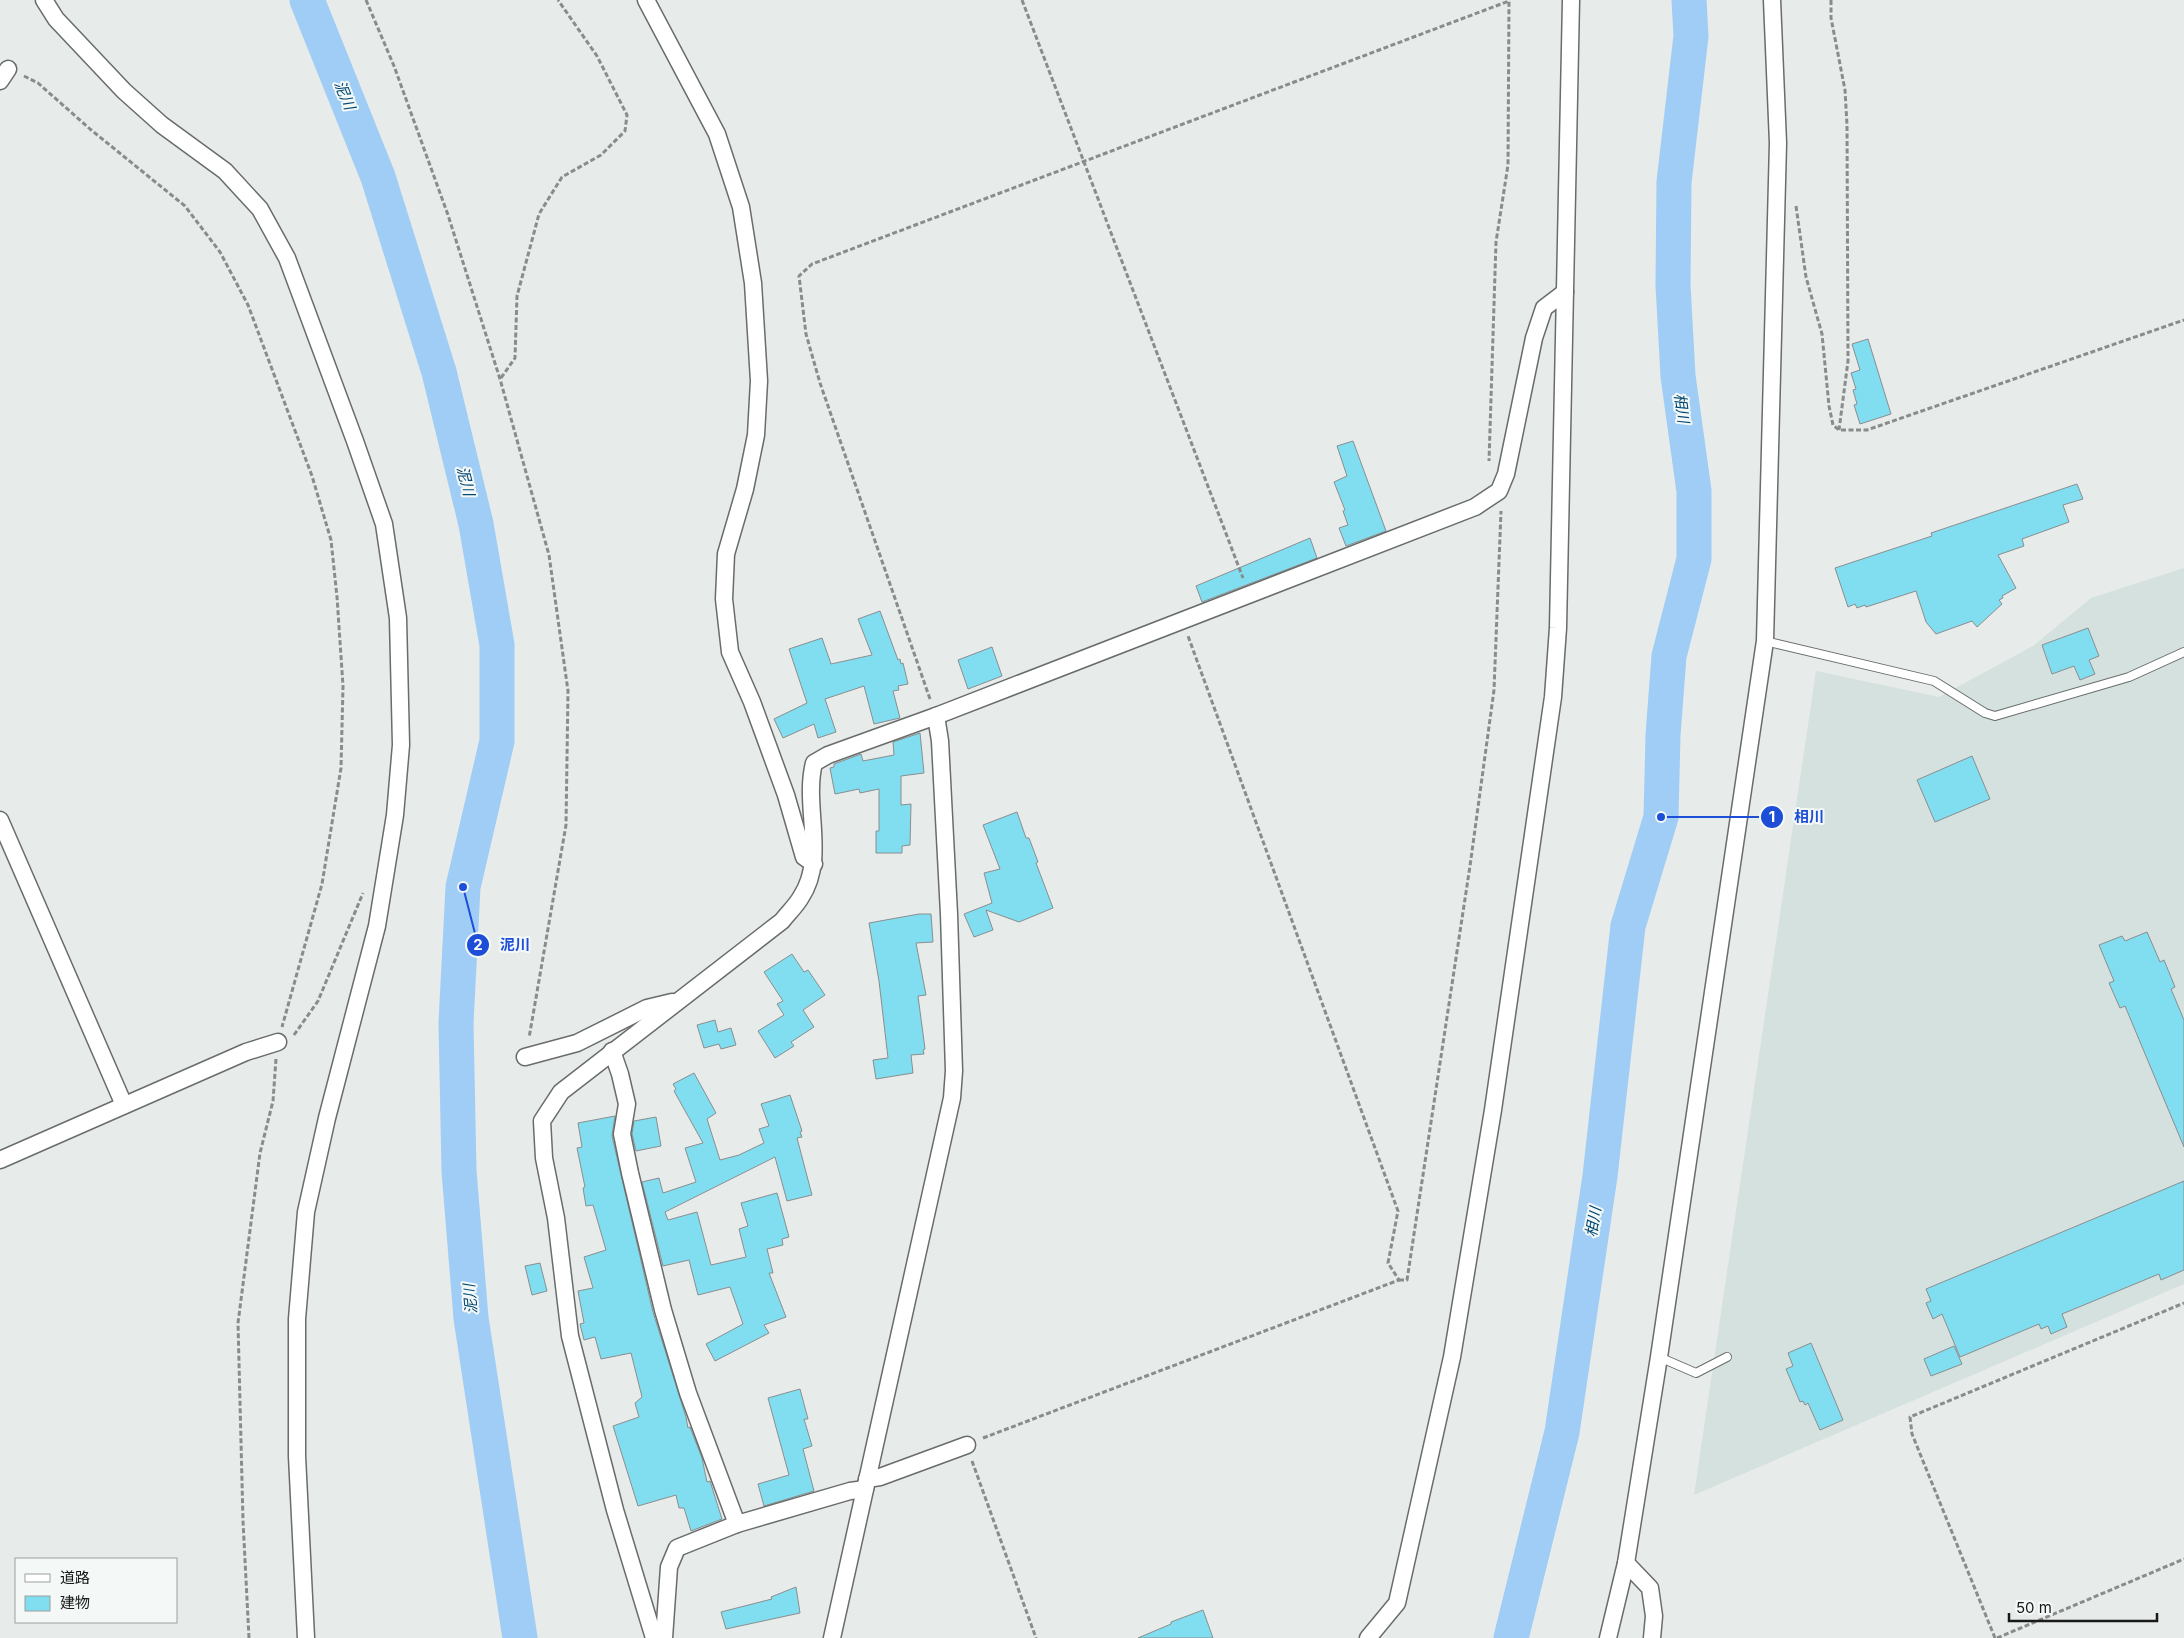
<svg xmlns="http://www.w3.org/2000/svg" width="2184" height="1638" viewBox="0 0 2184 1638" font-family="Inter,'Noto Sans JP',sans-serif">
<rect width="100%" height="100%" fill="#e7ebea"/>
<path fill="#d4e1de" d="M2184 568V1284L1694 1495 1816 671 1939 697 2033 646 2091 598Z"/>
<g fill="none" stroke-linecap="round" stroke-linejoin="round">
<g stroke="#a0cdf5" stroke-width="35">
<path d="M307 0 378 177 439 372 476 524 497 645V741L463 887 456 1023 459 1171 471 1318 520 1638"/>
<path d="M1511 1638 1562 1432 1600 1176 1628 926 1661 817 1663 735 1669 656 1694 559V491L1678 376 1673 285 1674 182 1691 36 1689 0"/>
</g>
</g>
<g fill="#81ddf0" stroke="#8a8e8f">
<path d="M1868 339 1891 414 1860 424 1854 405 1857 404 1853 390 1856 389 1851 373 1860 370 1852 344Z"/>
<path d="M1353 441 1386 531 1346 546 1339 528 1348 525 1343 511 1345 510 1334 482 1347 476 1337 446Z"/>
<path d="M2077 484 2083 499 2063 505 2069 522 2022 539 2024 546 1998 555 2016 588 2002 596 2003 598 1999 600 2002 604 1977 627 1972 621 1936 634 1926 622 1916 591 1866 607 1865 605 1857 608 1855 604 1848 607 1835 568 1932 536 1931 533Z"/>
<path d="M1310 538 1317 558 1202 602 1196 586Z"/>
<path d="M880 611 898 660 900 659 901 664 903 663 908 684 898 686 899 690 893 691 900 718 874 724 864 686 825 699 836 732 818 738 814 724 783 738 774 719 807 703 789 649 822 638 831 664 872 655 858 619Z"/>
<path d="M2088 628 2099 656 2089 660 2095 674 2080 680 2074 666 2052 674 2042 645Z"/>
<path d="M992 647 1002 676 968 689 958 660Z"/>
<path d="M920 733 924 773 901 776V805L911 804 910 845 902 846V853H876V831H879V789L860 793 859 789 835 794 830 768 834 767V764L861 754 863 761 894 755 893 742Z"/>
<path d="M1972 756 1990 799 1935 822 1917 780Z"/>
<path d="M1017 812 1026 838H1029L1038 862 1036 863 1053 908 1019 922 986 910 993 930 974 937 964 914 992 903 984 873 1000 869 983 825Z"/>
<path d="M919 914H931L933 942 916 943 926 995 918 996 925 1049 923 1050 924 1054 911 1055 913 1073 876 1079 873 1060 888 1058 879 981 869 923Z"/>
<path d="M2147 932 2160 962 2164 960 2175 987 2171 989 2184 1020V1147L2125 1006 2120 1008 2109 983 2114 981 2099 945 2122 936 2125 941Z"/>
<path d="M792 954 804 972 808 970 825 995 803 1010 814 1027 791 1042 794 1046 775 1058 758 1031 784 1015 777 1004 783 1001 764 972Z"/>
<path d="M715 1020 718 1032 731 1028 736 1045 721 1049 719 1044 704 1048 697 1025Z"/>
<path d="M694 1073 716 1113 707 1119 720 1160 739 1155 764 1143 759 1129 769 1126 761 1104 790 1095 802 1131 800 1132 802 1137 797 1138 812 1195 787 1201 775 1157 665 1212 668 1220 697 1212 711 1265 746 1257 739 1229 748 1226 741 1203 777 1193 789 1237 782 1239 783 1245 767 1249 773 1273H769L786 1317 764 1325 769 1333 715 1361 706 1344 743 1324 730 1287 698 1295 689 1260 663 1266 642 1182 659 1178 663 1193 696 1182 685 1148 703 1143 674 1091 676 1089 673 1084Z"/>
<path d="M615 1116 612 1136 653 1312 686 1417 688 1428 690 1427 702 1458 707 1482 710 1481 722 1519 691 1531 684 1508H679L676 1495 638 1506 613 1426 639 1417 635 1403 642 1397 631 1353 601 1359 595 1337 584 1340 580 1324 584 1323 578 1291 593 1288 584 1257 606 1250 593 1205 586 1206 583 1188 585 1187 577 1148 582 1147 578 1123Z"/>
<path d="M656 1117 661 1146 636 1151 632 1134 634 1121Z"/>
<path d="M2184 1181V1270L2161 1280 2159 1274 2062 1314 2067 1327 2051 1334 2048 1326 2041 1329 2039 1324 1960 1357 1942 1314 1933 1319 1926 1303 1931 1301 1926 1289Z"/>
<path d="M540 1263 547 1291 532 1295 525 1266Z"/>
<path d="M1811 1343 1843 1420 1820 1430 1808 1403 1805 1405 1803 1401 1800 1402 1786 1369 1793 1366 1788 1353Z"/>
<path d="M1954 1346 1962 1364 1931 1376 1924 1359Z"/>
<path d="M800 1389 808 1419H804L812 1446 803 1449 814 1491 764 1506 758 1484 789 1475 768 1398Z"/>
<path d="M796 1587 800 1613 726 1629 721 1612 772 1599 771 1597Z"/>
<path d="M1203 1610 1213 1638H1138L1171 1624V1622Z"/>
</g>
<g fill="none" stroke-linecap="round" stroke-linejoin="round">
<defs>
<g id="lane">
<path d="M1765 641 1934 681 1985 713 1995 716 2129 677 2184 652"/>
<path d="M1659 1357 1696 1373 1727 1357"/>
</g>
<g id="street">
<path d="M44 0 56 19 124 91 162 125 225 171 260 209 287 258 355 441 384 524 398 618 401 745 395 815 377 926 327 1118 306 1212 297 1319V1456L306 1638"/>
<path d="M646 0 717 134 741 207 753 283 759 381 756 435 745 489 726 554 724 599 730 652 752 702 786 795 804 857 814 864"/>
<path d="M0 81 8 69"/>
<path d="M0 820 124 1105"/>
<path d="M612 1051 620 1074 627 1104 622 1134 630 1173 663 1310 688 1393 737 1524"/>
<path d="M525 1057 577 1043 647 1008 672 1002"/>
<path d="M0 1160 246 1052 278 1042"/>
<path d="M867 1479 880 1477 967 1445"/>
<path d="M1626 1563 1650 1588 1654 1616 1652 1638"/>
<path d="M654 1638 615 1510 570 1336 556 1218 544 1158 542 1121 561 1092 782 921C788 913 796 906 801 897 827 858 803 806 814 763L828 755 936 716 1475 507 1499 491 1506 474 1534 338 1544 308 1565 292"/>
<path d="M664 1638 669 1567 677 1548 737 1524 850 1491 865 1489"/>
<path d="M832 1638 952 1098 954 1071 949 914 940 741 936 716"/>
<path d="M1368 1638 1397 1603 1452 1357 1493 1110 1553 697 1558 628 1571 0"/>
<path d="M1608 1638 1626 1563 1659 1357 1765 641 1778 143 1772 0"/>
</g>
</defs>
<use href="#lane" stroke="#686c6b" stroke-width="10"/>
<use href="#street" stroke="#686c6b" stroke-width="19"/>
<g stroke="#898c8b" stroke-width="3" stroke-dasharray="5 2.5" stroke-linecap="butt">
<path d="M366 0 394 66 448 215 500 379 549 555 568 691 566 825 529 1038"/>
<path d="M1022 0 1243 578"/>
<path d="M1831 0V18L1845 90 1847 125 1848 361 1839 430"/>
<path d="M24 76 38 83 90 129 185 206 220 252 248 305 312 476 331 540 337 597 343 686 341 768 322 884 282 1027"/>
<path d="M1796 206 1806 277 1822 334 1829 406 1833 425 1839 430H1867L2184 320"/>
<path d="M501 378 515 358 517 296 539 214 562 177 601 155 625 131 627 115 597 56 558 0"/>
<path d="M930 699 820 383 806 334 799 276 812 264 1509 1 1508 165 1496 242 1489 461"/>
<path d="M294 1035 318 1001 363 893"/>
<path d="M1399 1280H1407L1470 866 1494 690 1501 511"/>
<path d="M983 1438 1399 1280 1388 1263 1398 1211 1188 636"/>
<path d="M972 1461 1036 1638"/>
<path d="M249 1638 243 1521 238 1323 260 1153 273 1101 276 1059"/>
<path d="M1995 1638 1912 1434 1910 1417 2184 1303"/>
<path d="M1997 1638 2184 1559"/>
</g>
<use href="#lane" stroke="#fff" stroke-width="8"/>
<use href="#street" stroke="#fff" stroke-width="16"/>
</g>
<g text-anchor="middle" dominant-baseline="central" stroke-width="4" stroke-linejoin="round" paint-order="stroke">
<g font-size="15" font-style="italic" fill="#004773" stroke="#f4f9f7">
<text transform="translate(345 95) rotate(68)">泥川</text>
<text transform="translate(1682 408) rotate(82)">相川</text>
<text transform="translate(466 481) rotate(76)">泥川</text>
<text transform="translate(1593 1222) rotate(-81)">相川</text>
<text transform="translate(470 1299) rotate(-95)">泥川</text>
</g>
</g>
<path fill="none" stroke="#1d4ed8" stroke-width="2" d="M1661 817L1772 817M463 887L478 945"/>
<g fill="#1d4ed8" stroke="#f4f9f7" stroke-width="2">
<circle cx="1661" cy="817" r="5"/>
<circle cx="463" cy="887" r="5"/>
<circle cx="1772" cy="817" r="12"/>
<circle cx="478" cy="945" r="12"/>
</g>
<g font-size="15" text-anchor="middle" font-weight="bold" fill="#fff">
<text x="1772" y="822">1</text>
<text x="478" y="950">2</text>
</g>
<g font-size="15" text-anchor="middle" font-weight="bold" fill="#1d4ed8" stroke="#f4f9f7" stroke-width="4" stroke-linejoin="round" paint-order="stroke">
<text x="1809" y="822">相川</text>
<text x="515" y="950">泥川</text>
</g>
<rect x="15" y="1558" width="162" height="65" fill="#f4f9f7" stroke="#9c9f9e"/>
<rect x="25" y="1574" width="25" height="8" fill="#ffffff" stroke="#9c9f9e"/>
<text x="60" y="1583" font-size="15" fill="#181919">道路</text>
<rect x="25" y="1596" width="25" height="15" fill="#81ddf0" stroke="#9c9f9e"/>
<text x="60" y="1608" font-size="15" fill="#181919">建物</text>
<path d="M2009 1613v8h148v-8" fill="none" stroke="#181919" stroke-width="2.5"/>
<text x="2016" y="1613" font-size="15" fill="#181919" stroke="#f4f9f7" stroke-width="4" paint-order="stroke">50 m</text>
</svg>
